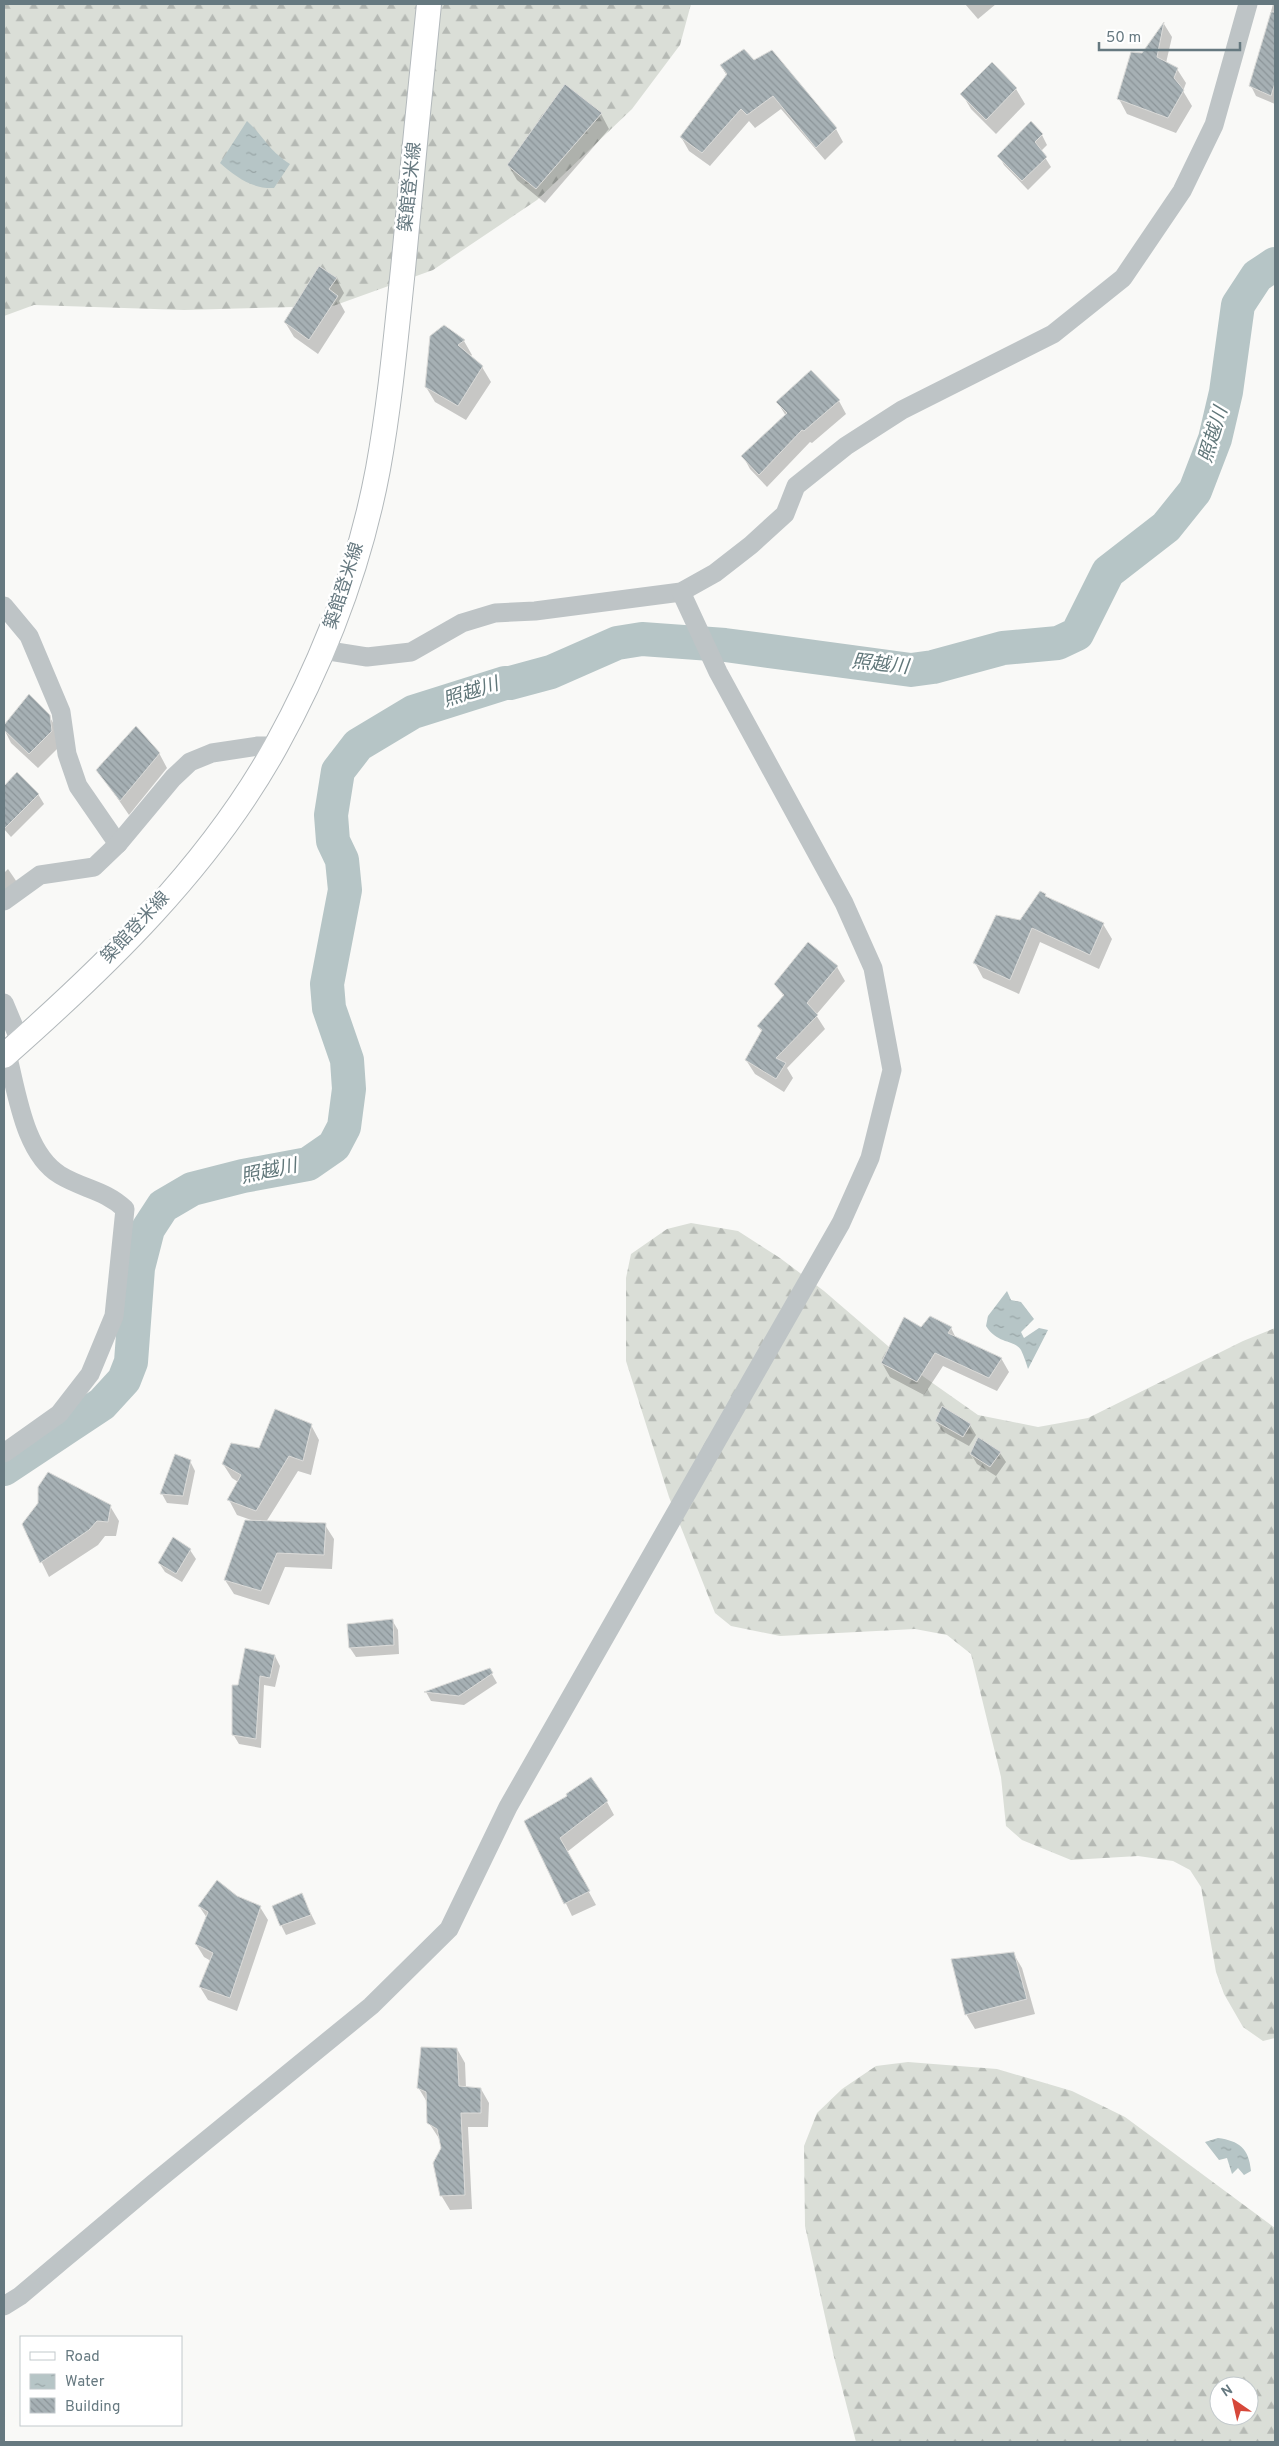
<svg xmlns="http://www.w3.org/2000/svg" width="1279" height="2446" viewBox="0 0 1279 2446" font-family="Overpass,'Noto Sans JP',sans-serif">
<defs>
<pattern id="forest-firs" width="22" height="20" patternUnits="userSpaceOnUse" patternTransform="scale(1.25)"><rect width="22" height="20" fill="#daded7"/><path d="M5 1l3.5 6h-7zM16 11l3.5 6h-7z" fill="#b5b9b4"/></pattern>
<pattern id="water-ripples" width="26" height="14" patternUnits="userSpaceOnUse" patternTransform="scale(1.25)"><rect width="26" height="14" fill="#b6c5c6"/><path d="M2 4q2-2 4 0t4 0M15 11q2-2 4 0t4 0" fill="none" stroke="#98a5a6"/></pattern>
<pattern id="building-back-hatch" width="6" height="6" patternUnits="userSpaceOnUse" patternTransform="scale(1.25)"><rect width="6" height="6" fill="#a6b0b4"/><path d="M-1 5l2 2M0 0l6 6M5-1l2 2" fill="none" stroke="#8b9498"/></pattern>
</defs>
<rect width="100%" height="100%" fill="#f9f9f7"/>
<g fill="url(#forest-firs)" fill-rule="evenodd">
<path d="M4 4H691L680 45 632 109 537 200 433 270 333 306 184 310 34 305 4 316Z"/>
<path d="M691 1223 738 1231 780 1258 824 1291 924 1377 978 1415 1038 1427 1088 1418 1243 1341 1275 1328V2038L1263 2041 1243 2027 1224 1994 1216 1972 1201 1887 1190 1870 1173 1861 1138 1856 1071 1860 1022 1840 1006 1826 1001 1777 971 1654 947 1635 915 1629 780 1636 731 1626 715 1613 669 1497 626 1361V1278L631 1254 667 1229Z"/>
<path d="M908 2062 997 2069 1072 2091 1125 2117 1275 2228V2442H856L834 2357 805 2226 804 2146 817 2113 842 2089 876 2066ZM1219 2386H1249V2416H1219Z"/>
</g>
<g fill="url(#water-ripples)">
<path d="M247 121C265 138 268 150 290 164L274 188C252 189 236 177 220 163Z"/>
<path d="M1007 1291 1011 1300 1021 1302 1034 1319 1021 1332 1024 1338 1039 1328 1048 1330 1028 1369C1026 1363 1024 1356 1021 1350 1014 1339 998 1345 986 1326L988 1316Z"/>
<path d="M1218 2138C1239 2141 1249 2148 1251 2171L1244 2175 1238 2168 1232 2174 1227 2158 1219 2160 1205 2142Z"/>
</g>
<g fill="#0003">
<path d="M965 4H996L978 19Z"/>
<path d="M1273 4H1275V104L1256 96 1251 86Z"/>
<path d="M1164 24 1172 37 1166 63 1177 69 1186 83 1183 91 1192 106 1176 133 1127 114 1119 99 1143 54Z"/>
<path d="M754 62 836 129 843 142 825 160 781 109 755 128 749 121 710 166 689 151 681 137 727 76 721 66Z"/>
<path d="M1016 89 1025 104 996 134 971 109 962 94Z"/>
<path d="M601 114 609 129 545 203 517 180 508 165Z"/>
<path d="M1042 135 1047 145 1041 151 1051 167 1028 190 1004 165 999 156Z"/>
<path d="M336 278 344 293 339 301 345 312 318 354 294 337 285 322Z"/>
<path d="M444 326 464 341 472 355 470 357 482 367 491 382 466 420 435 402 426 387Z"/>
<path d="M811 372 839 401 846 414 812 443 810 442 767 487 750 469 743 456 786 416 778 403Z"/>
<path d="M29 696 49 716 58 731 60 746 38 768 11 743 4 729Z"/>
<path d="M159 753 167 768 129 815 98 770Z"/>
<path d="M17 774 38 794 44 804 11 837 4 829V788Z"/>
<path d="M8 869 21 888 4 902V873Z"/>
<path d="M1045 895 1047 899 1103 924 1112 939 1099 969 1040 942 1019 994 983 978 975 963 1021 921Z"/>
<path d="M837 967 845 981 816 1015 825 1029 787 1068 793 1078 784 1092 755 1074 746 1060 762 1032 758 1026 784 997 776 984Z"/>
<path d="M922 1328H951L956 1338 1001 1358 1009 1372 997 1391 943 1366 924 1395 890 1377 882 1363Z"/>
<path d="M943 1408 970 1425 976 1435 969 1446 942 1431 936 1421Z"/>
<path d="M311 1425 319 1440 311 1475 298 1471 266 1522 325 1525 334 1539 332 1569 285 1567 269 1605 234 1594 225 1580 254 1521 237 1515 229 1500 238 1482 232 1478 223 1464 260 1450Z"/>
<path d="M1000 1453 1006 1462 996 1476 977 1464 971 1454Z"/>
<path d="M190 1461 195 1471 188 1505 167 1503 162 1494Z"/>
<path d="M110 1506 119 1521 116 1536H105L98 1545 49 1577 23 1524Z"/>
<path d="M190 1550 196 1559 182 1582 165 1572 159 1563Z"/>
<path d="M392 1620 398 1630 399 1654 356 1657 350 1648Z"/>
<path d="M275 1656 280 1666 275 1687 264 1685 261 1748 239 1744 233 1734 240 1686Z"/>
<path d="M489 1669 497 1683 464 1705 431 1701 426 1692Z"/>
<path d="M607 1802 614 1815 567 1852 596 1905 572 1916 526 1821Z"/>
<path d="M301 1894 316 1924 286 1935 281 1925Z"/>
<path d="M236 1897 260 1907 268 1920 237 2011 208 2000 200 1987 211 1961 204 1957 196 1944 207 1918 199 1906Z"/>
<path d="M1013 1953 1022 1968 1035 2014 975 2029 966 2014Z"/>
<path d="M457 2049 465 2063 466 2088 481 2089 489 2103 488 2127H468L472 2209 450 2210 441 2195 442 2148 440 2140 429 2123 427 2102 418 2087Z"/>
</g>
<g fill="none" stroke-linecap="round" stroke-linejoin="round">
<path stroke="#b6c5c6" stroke-width="34" d="M4 1469 102 1404 124 1380 131 1362 138 1268 148 1229 163 1206 192 1189 243 1176 308 1164 334 1146 344 1127 349 1089 347 1060 329 1008 327 984 345 890 342 860 333 841 331 815 338 771 358 745 413 712 505 683H510L551 672 617 643 642 639 725 645 911 670 933 667 1003 648 1058 643 1077 634 1108 572 1166 527 1195 491 1215 439 1226 392 1238 305 1257 276 1275 264"/>
</g>
<g fill="url(#building-back-hatch)" stroke="#dbdbd9">
<path d="M1271 12H1275V83L1271 96 1249 86Z"/>
<path d="M1164 22 1157 57 1178 68 1174 78 1184 90 1168 118 1117 99 1131 52 1142 53Z"/>
<path d="M744 49 754 60 772 50 837 128 816 148 773 96 747 115 741 109 702 153 680 137 727 74 720 65Z"/>
<path d="M992 62 1017 88 986 120 960 94Z"/>
<path d="M565 84 602 113 536 189 507 165Z"/>
<path d="M1031 121 1043 134 1035 142 1047 157 1022 181 997 156Z"/>
<path d="M319 266 337 278 329 289 338 296 309 340 284 322Z"/>
<path d="M444 325 465 340 458 345 483 366 458 406 425 387 430 336Z"/>
<path d="M811 370 840 400 804 431 802 430 759 475 741 456 787 413 776 402Z"/>
<path d="M29 694 50 715 52 731 29 754 4 730V725Z"/>
<path d="M136 726 160 753 120 801 96 770Z"/>
<path d="M17 772 39 794 4 829V786Z"/>
<path d="M1040 891 1046 894 1045 896 1104 923 1090 955 1032 928 1010 980 973 963 996 915 1020 920Z"/>
<path d="M808 942 838 966 807 1003 818 1015 776 1058 786 1063 776 1079 745 1060 762 1030 757 1026 784 995 774 984Z"/>
<path d="M930 1316 952 1327 948 1333 1002 1358 989 1378 935 1353 917 1382 881 1363 904 1317 921 1327Z"/>
<path d="M942 1406 971 1424 963 1437 935 1421Z"/>
<path d="M275 1409 312 1424 303 1461 289 1456 256 1511 227 1500 241 1475 222 1464 231 1443 259 1448Z"/>
<path d="M978 1437 1001 1452 990 1467 970 1454Z"/>
<path d="M175 1454 191 1460 183 1496 160 1494Z"/>
<path d="M48 1472 111 1505 108 1522 97 1521 89 1530 40 1563 22 1524 38 1503V1487Z"/>
<path d="M245 1520 326 1523 324 1555 277 1553 261 1591 224 1580Z"/>
<path d="M173 1537 191 1549 176 1574 158 1563Z"/>
<path d="M393 1619 394 1645 349 1648 347 1624Z"/>
<path d="M245 1648 275 1655 270 1678 260 1676 256 1739 232 1735V1685H238Z"/>
<path d="M490 1668 493 1673 459 1696 424 1692Z"/>
<path d="M591 1777 608 1801 560 1838 590 1891 564 1904 524 1821 567 1796 566 1794Z"/>
<path d="M217 1880 237 1896 261 1906 230 1998 199 1987 213 1953 195 1944 208 1912 198 1906Z"/>
<path d="M302 1893 311 1915 280 1926 272 1906Z"/>
<path d="M1014 1952 1027 1999 965 2015 951 1959Z"/>
<path d="M421 2047 457 2048 459 2086 481 2088V2113H461L465 2195 440 2196 433 2163 441 2148 437 2129 427 2123 426 2092 417 2088Z"/>
</g>
<g fill="none" stroke-linecap="round" stroke-linejoin="round">
<defs>
<path id="major" d="M4 1056C106 966 209 867 276 746 323 661 360 565 378 469 390 403 396 336 403 269 411 181 420 92 429 4"/>
</defs>
<use href="#major" stroke="#b2b8bb" stroke-width="26"/>
<g stroke="#bec4c6" stroke-width="19">
<path d="M4 606 29 636 61 712 67 754 78 786 118 844"/>
<path d="M323 650 367 657 411 652 462 623 495 613 535 611 681 592 715 573 751 545 785 514 796 486 846 446 902 410 1053 334 1123 278 1182 191 1214 125 1248 4"/>
<path d="M4 901 40 875 94 867 118 844 173 778 190 762 212 753 258 746H276"/>
<path d="M4 1003 20 1041"/>
<path d="M4 1453 59 1414 90 1374 114 1316 125 1209C105 1190 83 1189 60 1175 24 1153 17 1092 7 1054"/>
<path d="M4 2306 20 2296 154 2183 371 2006 449 1929 508 1807 841 1223 870 1158 892 1070 873 968 844 903 718 672 681 592"/>
</g>
<use href="#major" stroke="#fff" stroke-width="24"/>
</g>
<g text-anchor="middle" dominant-baseline="central" stroke-width="5" stroke-linejoin="round" paint-order="stroke">
<g font-size="18" fill="#667980" stroke="#fff">
<text transform="translate(411 187) rotate(-84)">築館登米線</text>
<text transform="translate(345 586) rotate(-72)">築館登米線</text>
<text transform="translate(136 928) rotate(-47)">築館登米線</text>
</g>
<g font-size="19" font-style="italic" fill="#61777a" stroke="#fff">
<text transform="translate(1214 435) rotate(-73)">照越川</text>
<text transform="translate(880 665) rotate(6)">照越川</text>
<text transform="translate(471 693) rotate(-18)">照越川</text>
<text transform="translate(269 1172) rotate(-12)">照越川</text>
</g>
</g>
<rect width="1279" height="2446" fill="none" stroke="#667980" stroke-width="10"/>
<rect x="20" y="2336" width="162" height="90" fill="#ffffff" stroke="#c2c9cc"/>
<rect x="30" y="2352" width="25" height="8" fill="#ffffff" stroke="#c2c9cc"/>
<text x="65" y="2361" font-size="15" fill="#667980">Road</text>
<rect x="30" y="2374" width="25" height="15" fill="url(#water-ripples)" stroke="#c2c9cc"/>
<text x="65" y="2386" font-size="15" fill="#667980">Water</text>
<rect x="30" y="2398" width="25" height="15" fill="url(#building-back-hatch)" stroke="#c2c9cc"/>
<text x="65" y="2411" font-size="15" fill="#667980">Building</text>
<g transform="translate(1234 2401) rotate(326)"><circle r="24" fill="#ffffff" stroke="#c2c9cc"/>
<path d="M0-4L9 19L0 12L-9 19Z" fill="#d6483a"/>
<text y="-8" font-size="14" font-weight="bold" text-anchor="middle" fill="#667980">N</text>
</g>
<path d="M1099 42v8h141v-8" fill="none" stroke="#667980" stroke-width="2.5"/>
<text x="1106" y="42" font-size="15" fill="#667980" stroke="#ffffff" stroke-width="4" paint-order="stroke">50 m</text>
</svg>
